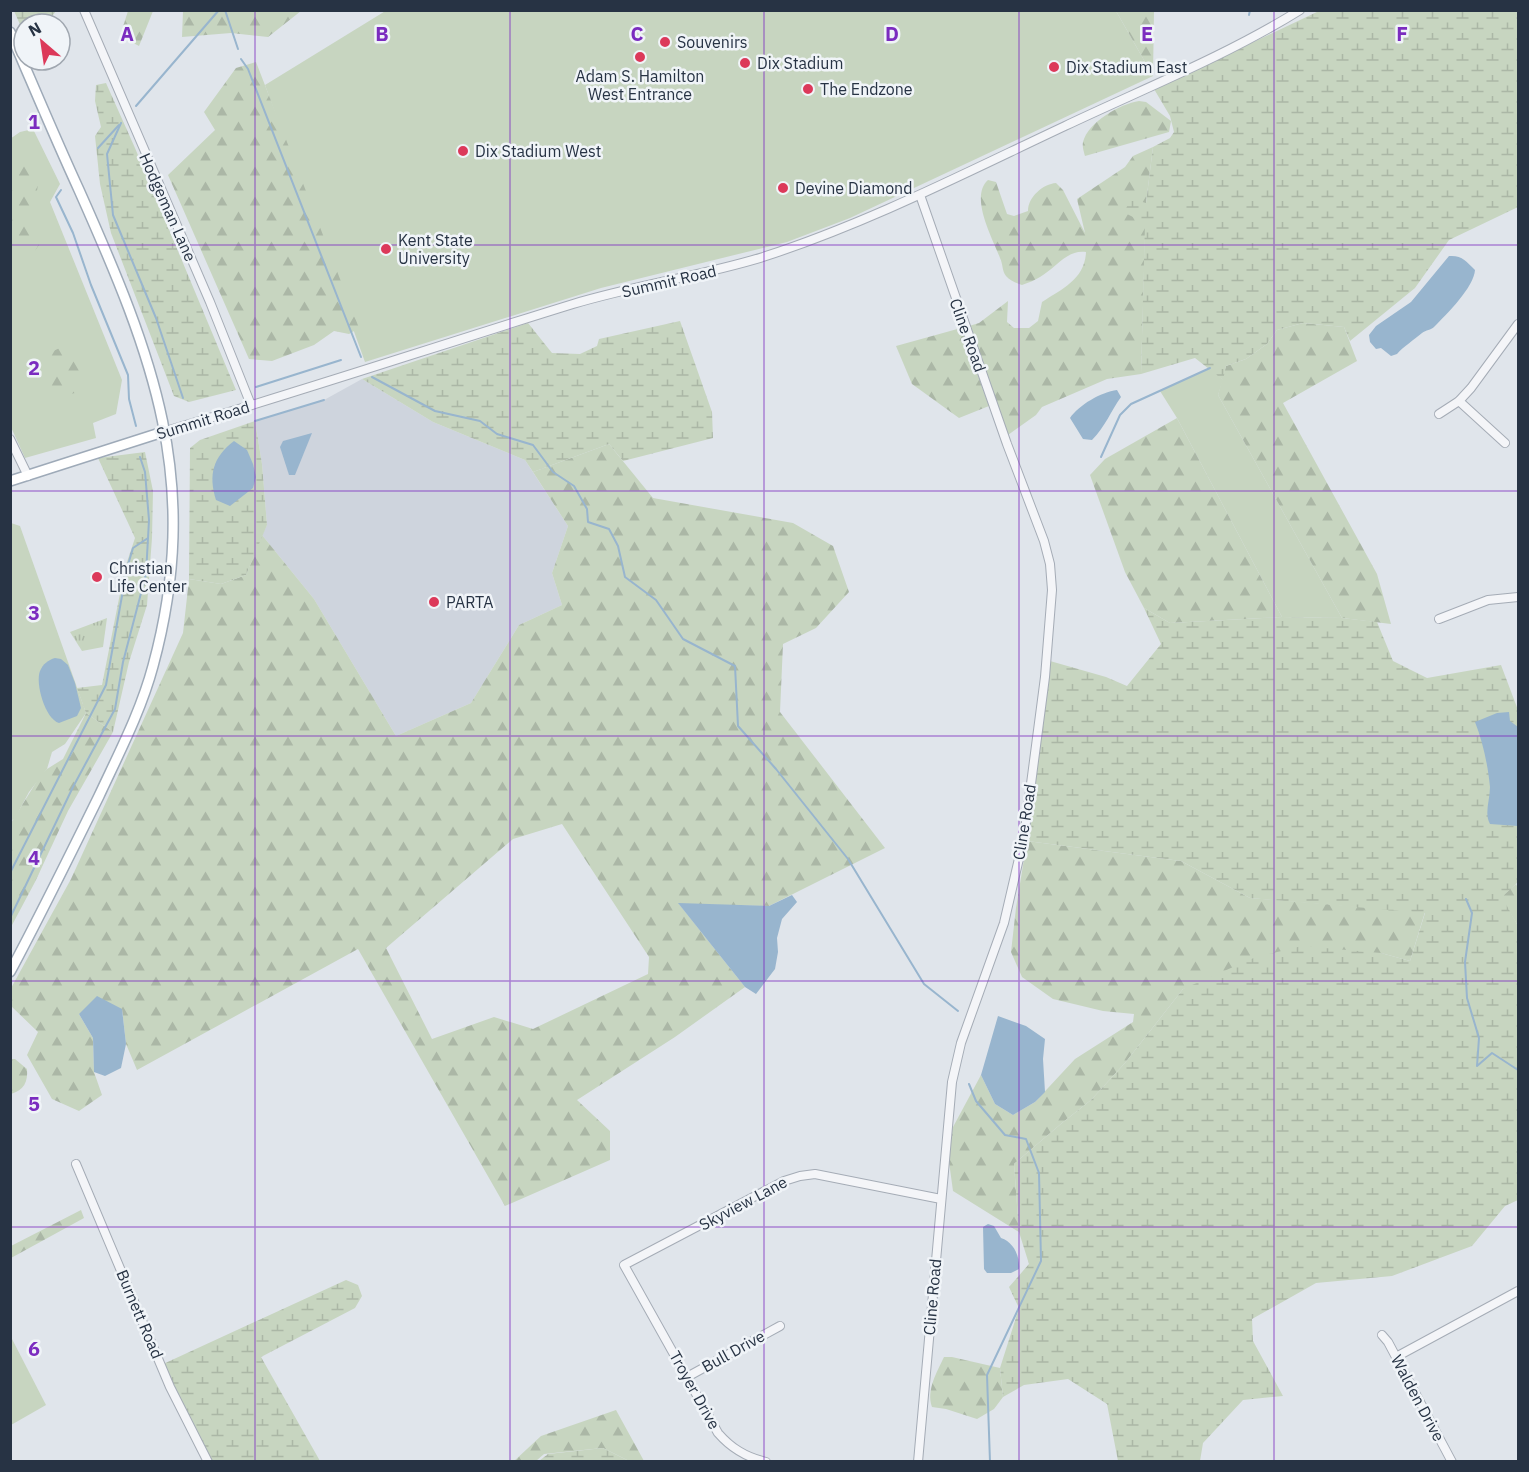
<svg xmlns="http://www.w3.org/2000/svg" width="1529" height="1472" viewBox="0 0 1529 1472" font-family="'IBM Plex Sans',sans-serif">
<defs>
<pattern id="forest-firs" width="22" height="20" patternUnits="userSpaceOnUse" patternTransform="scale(1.5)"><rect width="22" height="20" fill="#c7d5c0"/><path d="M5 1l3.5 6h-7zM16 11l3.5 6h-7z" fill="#abb7a6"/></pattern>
<pattern id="wetland-marsh" width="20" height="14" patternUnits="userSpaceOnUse" patternTransform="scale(1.5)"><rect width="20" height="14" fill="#c7d5c0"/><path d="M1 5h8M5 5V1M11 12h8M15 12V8" fill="none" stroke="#abb7a6"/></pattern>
<pattern id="park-tufts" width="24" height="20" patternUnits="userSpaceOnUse" patternTransform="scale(1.5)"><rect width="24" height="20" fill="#c7d5c0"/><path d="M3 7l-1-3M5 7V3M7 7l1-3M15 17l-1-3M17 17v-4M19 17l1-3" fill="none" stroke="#abb7a6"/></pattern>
</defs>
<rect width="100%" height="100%" fill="#e0e5eb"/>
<path fill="#ced4dd" d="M362 379 433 422 525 460 568 526 552 573 562 605 519 625 471 703 396 736 314 599 262 535 267 525 262 464 255 421 324 400Z"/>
<g fill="#c7d5c0">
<path d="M387 10 1116 11 1153 76 850 218 787 242 601 288 365 362 265 85Z"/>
<path d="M33 129 60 184 50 202 122 380 116 414 93 423 96 438 25 458 10 425V139L20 132Z"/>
<path d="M1210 368 1223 380 1218 395 1342 618 1282 617 1177 418 1160 391Z"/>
<path d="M11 523 20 526 86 713 65 744 52 752 47 769 29 792 15 818 11 821Z"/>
<path d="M11 1337 46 1405 11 1425H10Z"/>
</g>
<g fill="url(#forest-firs)" fill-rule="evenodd">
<path d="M128 11H153L139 46 120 36Z"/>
<path d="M183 11V10L301 11 268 37 231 33 182 37Z"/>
<path d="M1116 11H1154L1153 76Z"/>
<path d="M256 62 359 328 349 334 334 331 314 345 272 361 249 359 168 175 215 130 204 112 236 68Z"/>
<path d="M1139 101 1146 102 1171 121 1169 132 1085 156C1084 153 1082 146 1083 142 1088 122 1120 104 1139 101Z"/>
<path d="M1153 147 1146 203 1141 374 1107 379 1042 407 1036 415 1008 435 969 326 979 323 1008 301 1007 322 1014 328H1029L1038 321 1042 302C1062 289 1085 279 1086 252 1067 249 1056 268 1040 277 1035 280 1028 283 1022 285 1017 283 1010 281 1006 276 1002 271 1003 264 1000 258 993 239 969 197 988 180L996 182 1007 214 1014 216 1028 211C1028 197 1043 184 1056 183L1063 190 1085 233 1077 199 1125 167 1133 156Z"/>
<path d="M21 156H25L38 185 33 213V232L39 245 34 252 23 253 10 247 11 191 21 187 15 161Z"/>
<path d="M1303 323 1344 327 1357 361 1283 403 1377 574 1391 624 1342 618 1218 395 1226 366 1246 359 1267 344 1277 330Z"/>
<path d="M961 328 989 406 959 418 912 384 896 346Z"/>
<path d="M64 346 80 356 83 383 75 393 62 396 50 384 49 353Z"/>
<path d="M1177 418 1282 617 1170 623 1144 608 1125 572 1090 475 1105 459Z"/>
<path d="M609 444 653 498 793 523 833 546 849 592 816 628 783 644 780 712 885 848 769 906 679 904 745 987 675 1037 577 1100 610 1131V1160L505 1206 358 949 137 1070 126 1044 122 1009 79 1014 93 1038 94 1072 102 1095 79 1111 52 1099 27 1055 38 1032 11 1006 10 990 71 879 183 633 189 579 221 584 246 575 262 535 314 599 396 736 471 703 519 625 562 605 552 573 568 526 533 472ZM562 824 649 957 648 974 533 1029 494 1017 432 1039 386 948 513 839Z"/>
<path d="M86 713 113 732 68 811 35 882 11 927V823L40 776 47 769 63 759Z"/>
<path d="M1027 841 1181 861 1250 898 1425 912 1410 961 1381 953 1183 989 1125 1063 1091 1100 1062 1123 1014 1164 1019 1232 953 1191 946 1140 981 1075 995 1104 1013 1115 1035 1102 1075 1059 1133 1022 1134 1014 1103 1011 1053 999 1022 977 1011 952 1016 908Z"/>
<path d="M1516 884 1518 888V926L1501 897Z"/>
<path d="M11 1059H15L27 1069C28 1082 24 1090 11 1094Z"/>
<path d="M81 1210 84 1218 11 1258V1246Z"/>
<path d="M944 1357H952L1000 1368 1003 1397 994 1409 977 1419 946 1409 932 1407C926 1390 937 1372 944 1357Z"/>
<path d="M616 1410 644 1461H629L603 1448 544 1454 536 1461 513 1462 541 1436Z"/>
</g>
<g fill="url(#wetland-marsh)">
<path d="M14 11H56C48 23 39 24 24 24V29H22Z"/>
<path d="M1319 11H1518V207L1449 240 1415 288 1350 341 1344 327 1303 323 1277 330 1267 344 1246 359 1226 366 1223 380 1195 358 1141 374 1145 223 1123 212 1132 199 1146 203 1153 147 1170 138 1174 132 1170 116 1154 89Z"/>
<path d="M106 83 135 148 236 390 189 402 174 396 111 233 100 184 95 136 101 127 95 101 96 85Z"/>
<path d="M680 321 712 412 713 438 623 461 609 444 533 472 525 460 433 422 362 379 528 323 552 353 580 354 597 346 599 339Z"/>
<path d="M255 421 262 464 267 525 246 575 221 584 189 579 190 448 200 440Z"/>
<path d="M145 452 153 491 152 538 147 605 129 662 113 732 86 713 77 688 102 685 125 568 135 538 98 458Z"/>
<path d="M1144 608 1170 623 1282 617 1342 618 1377 622 1393 661 1427 678 1501 665 1518 710V882L1502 897 1518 926V1200L1505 1206 1472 1246 1392 1276 1316 1283 1252 1319 1253 1341 1283 1396 1243 1400 1203 1443 1200 1461H1118L1107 1404 1068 1379 1024 1385 1003 1397 1000 1368 1019 1308 1009 1287 1029 1264 1019 1232 1014 1164 1062 1123 1091 1100 1125 1063 1183 989 1256 957 1302 946 1381 953 1410 961 1425 913 1250 898 1181 861 1027 841 1050 661 1106 677 1127 686 1161 644Z"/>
<path d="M346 1280 358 1285 362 1296 355 1308 261 1357 320 1461H208L161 1365Z"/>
<path d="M603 1448 629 1461H539L548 1454Z"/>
</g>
<path fill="url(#park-tufts)" d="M107 618 103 647 82 651 70 632Z"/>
<g fill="#98b5ce">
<path d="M1449 256C1462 255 1466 261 1475 270 1474 287 1447 314 1434 327 1431 330 1426 330 1422 333 1414 340 1404 346 1397 354L1391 356 1381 348 1376 349 1370 342 1369 335 1376 326 1411 302Z"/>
<path d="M1117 390 1121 397C1111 411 1105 427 1092 440L1083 439 1070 418C1079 405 1101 392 1117 390Z"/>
<path d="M312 433 295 475H289L280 447 283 441Z"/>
<path d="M234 441 247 450 253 464 256 477 253 488 230 506 216 500C208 475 213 457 234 441Z"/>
<path d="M55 658 61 659 68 665 75 683 81 708 77 716 59 723C45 719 35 683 40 671 43 664 48 660 55 658Z"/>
<path d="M1509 712 1510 721 1518 727V826L1490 824C1484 813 1490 800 1490 787 1488 766 1483 742 1475 722L1497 713Z"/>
<path d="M792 895 797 902 782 919 777 938 778 952 775 969 756 994 745 987 678 903 769 906Z"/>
<path d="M97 996 122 1009 126 1044 121 1068 105 1076 94 1072 93 1038 79 1014Z"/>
<path d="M998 1016 1026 1026 1045 1039 1043 1059 1045 1092 1035 1102 1013 1115 995 1104 981 1075Z"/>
<path d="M988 1224 994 1226 1001 1238C1014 1242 1020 1257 1019 1269L1011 1273H987L984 1269 983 1227Z"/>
</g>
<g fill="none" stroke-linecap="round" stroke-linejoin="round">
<g stroke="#98b5ce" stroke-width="2">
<path d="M225 10 238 49"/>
<path d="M1249 15 1250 10"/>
<path d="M241 59 248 69 361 357"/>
<path d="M136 106 219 10"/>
<path d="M121 123 107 154 113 215 156 318 183 398"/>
<path d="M98 148 119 125"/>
<path d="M61 190 56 197 73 233 91 285 128 375 129 399 136 426"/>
<path d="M372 377 435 411 480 421 497 434 533 445 553 472 574 486 587 509 588 522 609 529 618 546 625 577 656 600 683 639 735 666 738 726 776 769 848 859 924 984 958 1011"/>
<path d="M256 387 341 360"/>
<path d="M255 421 324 400"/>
<path d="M1101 457 1120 415 1131 404 1210 368"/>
<path d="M10 873 106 685 127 568 133 548 148 538"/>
<path d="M1466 899 1472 913 1465 962 1467 998 1479 1038 1477 1066 1492 1053 1518 1070"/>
<path d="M10 918 73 787 115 709 123 662 146 574 149 520 145 472 140 457"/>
<path d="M969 1084 976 1101 1005 1135 1026 1139 1039 1173 1041 1261 987 1375 990 1462"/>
</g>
<defs>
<g id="minor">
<path d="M84 10 210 302 251 405"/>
<path d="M1459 401 1505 443"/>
<path d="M1439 414 1459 401 1471 388 1518 324"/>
<path d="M166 431C302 391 437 346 573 304 636 285 701 276 763 257 868 223 965 173 1065 126 1143 89 1226 56 1300 10"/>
<path d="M10 439 28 476"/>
<path d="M1439 619 1488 600 1518 597"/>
<path d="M76 1164 170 1387 208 1462"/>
<path d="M1382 1335 1388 1342 1452 1462"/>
<path d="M1396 1357 1518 1291"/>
<path d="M687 1377 780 1326"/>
<path d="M766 1462C745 1457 731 1448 718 1433L624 1265 784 1181 800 1176 815 1174 941 1199"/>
<path d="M918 1462 952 1082 961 1043 1004 923 1024 837 1045 677 1052 590 1050 564 1044 541 1007 444 920 195"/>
</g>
<g id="major">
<path d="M10 32C33 85 55 138 79 190 153 356 203 482 153 666 141 711 119 753 99 796 70 855 41 914 10 972"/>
<path d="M10 481 166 431"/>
</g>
</defs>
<use href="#minor" stroke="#a5acb6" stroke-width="10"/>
<use href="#major" stroke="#9eaab8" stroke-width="12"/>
<use href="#minor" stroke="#f4f5f8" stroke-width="8"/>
<use href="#major" stroke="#fff" stroke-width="9"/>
</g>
<path fill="none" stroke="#7b2cbf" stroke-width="1.5" stroke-opacity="0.55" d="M255 10V1462M510 10V1462M764 10V1462M1019 10V1462M1274 10V1462M10 245H1518M10 491H1518M10 736H1518M10 981H1518M10 1227H1518"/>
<g fill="#dc395a" stroke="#f0f4f8" stroke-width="2">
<circle cx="665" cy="42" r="6"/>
<circle cx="640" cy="57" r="6"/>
<circle cx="745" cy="63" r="6"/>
<circle cx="1054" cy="67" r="6"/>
<circle cx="808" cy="89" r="6"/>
<circle cx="463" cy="151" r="6"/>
<circle cx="783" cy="188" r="6"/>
<circle cx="386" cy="249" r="6"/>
<circle cx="97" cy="577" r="6"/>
<circle cx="434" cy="602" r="6"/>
</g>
<g text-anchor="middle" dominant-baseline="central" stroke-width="5" stroke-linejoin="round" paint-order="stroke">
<g font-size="16" fill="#273344" stroke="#f0f4f8" text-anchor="start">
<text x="677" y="42">Souvenirs</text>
<text x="757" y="63">Dix Stadium</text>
<text x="1066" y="67">Dix Stadium East</text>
<text x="640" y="76" text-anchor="middle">Adam S. Hamilton<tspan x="640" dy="18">West Entrance</tspan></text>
<text x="820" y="89">The Endzone</text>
<text x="475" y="151">Dix Stadium West</text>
<text x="795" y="188">Devine Diamond</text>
<text x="398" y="240">Kent State<tspan x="398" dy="18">University</tspan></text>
<text x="109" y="568">Christian<tspan x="109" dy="18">Life Center</tspan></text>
<text x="446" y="602">PARTA</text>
</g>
<g font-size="16" fill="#273344" stroke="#f0f4f8">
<text transform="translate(168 207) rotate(66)">Hodgeman Lane</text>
<text transform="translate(669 281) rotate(-13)">Summit Road</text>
<text transform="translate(968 335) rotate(70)">Cline Road</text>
<text transform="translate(203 420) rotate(-17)">Summit Road</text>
<text transform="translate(1024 822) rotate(-81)">Cline Road</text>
<text transform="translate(743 1203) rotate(-28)">Skyview Lane</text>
<text transform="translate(932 1297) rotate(-85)">Cline Road</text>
<text transform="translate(140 1314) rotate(67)">Burnett Road</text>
<text transform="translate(733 1351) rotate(-29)">Bull Drive</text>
<text transform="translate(695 1390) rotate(61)">Troyer Drive</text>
<text transform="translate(1418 1398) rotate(62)">Walden Drive</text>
</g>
</g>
<g font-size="20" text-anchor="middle" font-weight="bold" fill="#7b2cbf" stroke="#f0f4f8" stroke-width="5" stroke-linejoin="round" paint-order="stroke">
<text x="127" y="41">A</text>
<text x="382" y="41">B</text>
<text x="637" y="41">C</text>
<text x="892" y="41">D</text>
<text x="1147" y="41">E</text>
<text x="1402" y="41">F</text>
<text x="34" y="129">1</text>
<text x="34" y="375">2</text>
<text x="34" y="620">3</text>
<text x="34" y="865">4</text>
<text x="34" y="1111">5</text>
<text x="34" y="1356">6</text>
</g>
<rect width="1529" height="1472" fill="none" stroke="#273344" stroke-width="24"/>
<g transform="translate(42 42) rotate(331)"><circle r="28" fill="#f0f4f8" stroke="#a0a7b0" stroke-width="1.5"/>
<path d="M0-4.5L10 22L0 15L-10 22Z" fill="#dc395a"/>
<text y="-9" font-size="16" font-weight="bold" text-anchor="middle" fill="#273344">N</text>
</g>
</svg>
